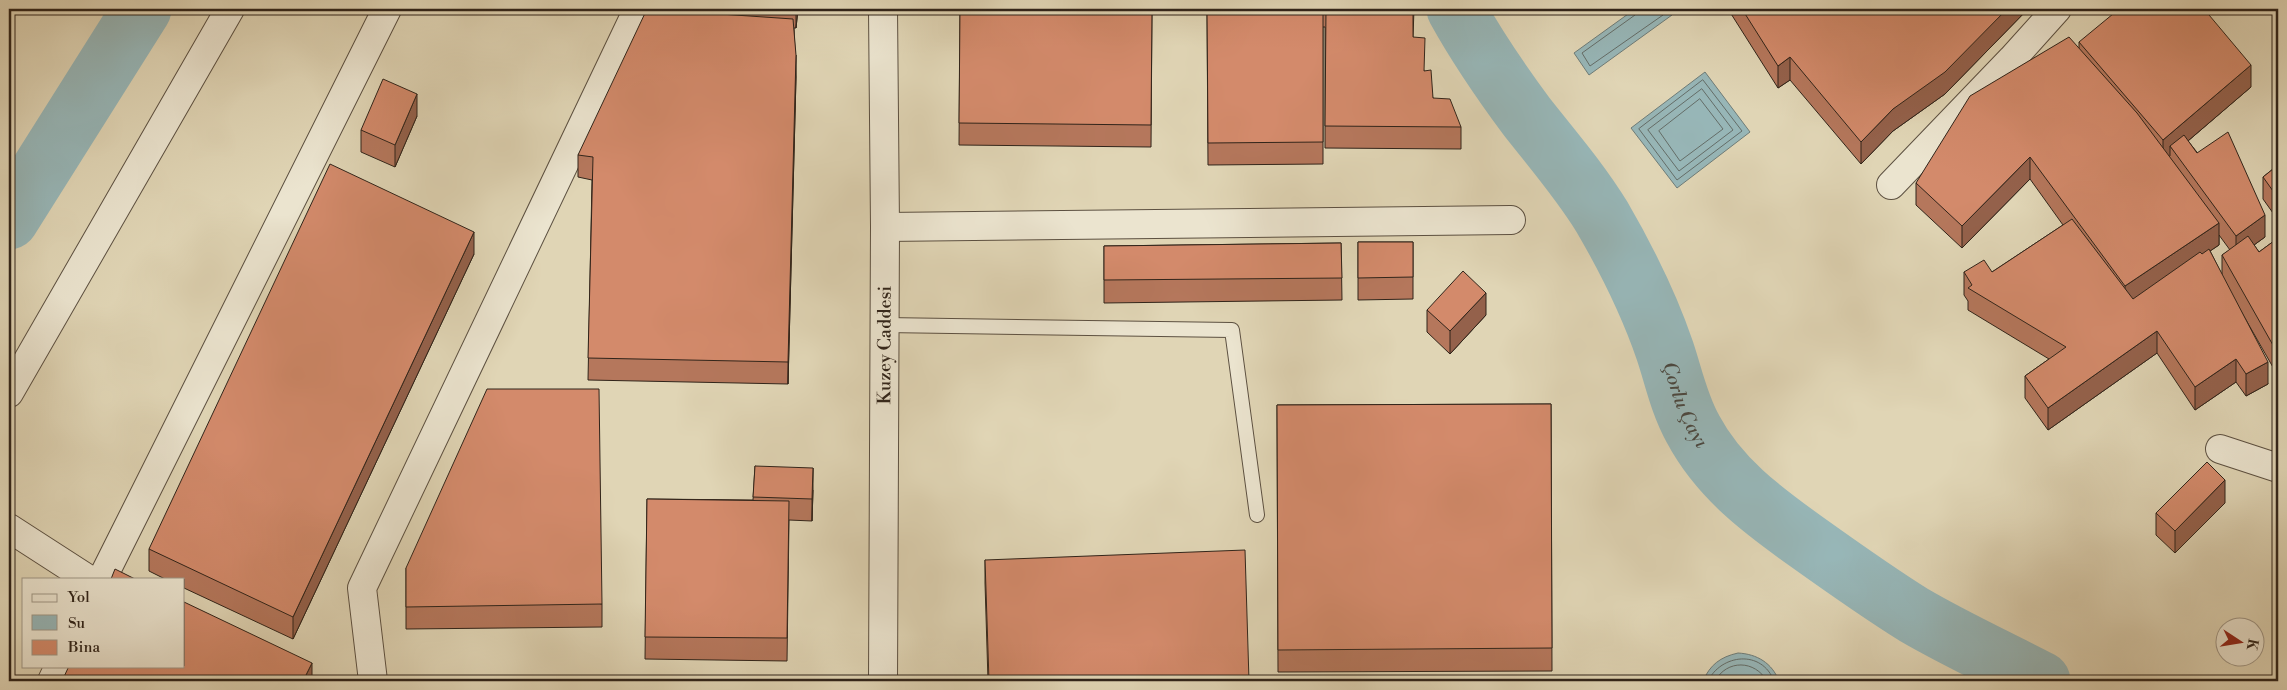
<svg xmlns="http://www.w3.org/2000/svg" width="2287" height="690" viewBox="0 0 2287 690" font-family="'Libre Bodoni',serif">
<rect width="100%" height="100%" fill="#e0d5b5"/>
<filter id="stains"><feTurbulence type="fractalNoise" baseFrequency=".004" numOctaves="4"/><feColorMatrix values="0 0 0 0 .2 0 0 0 0 .09 0 0 0 0 .02 0 0 0 .5 -.17"/></filter>
<radialGradient id="worn" r=".72"><stop offset=".6" stop-color="#630" stop-opacity="0"/><stop offset="1" stop-color="#630" stop-opacity=".3"/></radialGradient>
<g fill="#97b6b7" stroke="#6e7c78">
<path d="M1635 9H1667L1672 15 1589 75 1574 53Z"/>
<path d="M1705 72 1750 132 1677 188 1631 128Z"/>
<path d="M1738 653C1757 654 1772 663 1779 681H1703C1710 665 1720 657 1738 653Z"/>
</g>
<g fill="none" stroke-linecap="round" stroke-linejoin="round">
<g stroke="#646d68" stroke-width="1">
<path d="M1637 9 1635 15 1582 53 1590 66 1663 15V9"/>
<path d="M1703 80 1742 131 1677 180 1639 129Z"/>
<path d="M1702 89 1733 130 1679 171 1648 130Z"/>
<path d="M1700 99 1723 129 1680 161 1659 131Z"/>
<path d="M1708 681C1721 654 1762 649 1774 681"/>
<path d="M1715 681C1727 659 1755 660 1767 681"/>
</g>
<g stroke="#97b6b7" stroke-width="59">
<path id="s1" d="M1456 9C1477 47 1501 82 1527 117 1553 150 1580 181 1602 217 1627 260 1649 304 1665 351 1674 378 1679 404 1693 429 1719 478 1762 510 1807 542 1842 567 1877 592 1914 615 1955 639 1999 659 2041 681"/>
<path d="M9 220 142 9"/>
</g>
<defs>
<path id="service" d="M885 325 1232 330 1257 515"/>
<g id="minor">
<path d="M1891 185 2012 59 2057 9"/>
<path d="M885 227 1511 220"/>
<path d="M9 393 230 9"/>
<path d="M2220 449 2278 468"/>
<path d="M9 528 88 579"/>
<path d="M102 579 387 9"/>
<path d="M52 681 59 666"/>
<path d="M373 681 362 588 638 9"/>
</g>
<g id="tertiary">
<path id="s2" d="M883 681 885 227 883 9"/>
</g>
</defs>
<use href="#service" stroke="#5c5041" stroke-width="16"/>
<use href="#minor" stroke="#5c5041" stroke-width="30"/>
<use href="#tertiary" stroke="#5c5041" stroke-width="30"/>
<use href="#service" stroke="#ebe4cf" stroke-width="14"/>
<use href="#minor" stroke="#ebe4cf" stroke-width="28"/>
<use href="#tertiary" stroke="#ebe4cf" stroke-width="28"/>
</g>
<g fill="#b5775c" stroke="#30241a" fill-rule="evenodd">
<path d="M696 9H798L796 28H794L796 77 788 384 588 380 592 180 578 177V155L696 13Z"/>
<path d="M805 9H837L805 10Z"/>
<path d="M960 9H1152L1151 147 959 145Z"/>
<path d="M1198 9H1414L1413 37 1433 98 1461 127V149L1325 148V27H1323V164L1208 165 1207 10 1199 13Z"/>
<path d="M1728 9H2028L1945 94 1893 131 1861 164 1790 80 1778 88Z"/>
<path d="M2079 42 2251 87 2188 141 2265 237 2254 245 2259 252 2278 238V376L2238 306 2268 384 2246 396 2236 382 2195 410 2157 353 2048 430 2025 398V376L2049 359 1968 310V301L1964 295V272H1992L2063 225 2030 179 1962 248 1916 205V183L2079 49ZM2219 235 2230 250 2222 255V275L2210 251 2219 245Z"/>
<path d="M417 116 395 167 361 152V130Z"/>
<path d="M2278 165V220L2263 199V177Z"/>
<path d="M1358 242H1413V299L1358 300Z"/>
<path d="M1341 243 1342 300 1104 303V246Z"/>
<path d="M474 254 293 639 184 588V579H165L149 571V549Z"/>
<path d="M1427 310 1486 315 1450 354 1427 332Z"/>
<path d="M1551 404 1552 671 1278 672 1277 405Z"/>
<path d="M755 466 813 490 812 521 789 520 787 661 645 659 647 499 753 500Z"/>
<path d="M2225 503 2175 553 2156 535V513Z"/>
<path d="M985 560 1249 681H988L985 583Z"/>
<path d="M406 568 602 604V627L406 629Z"/>
</g>
<g fill="#94614b" stroke="#30241a">
<path d="M796 9H798L796 28Z"/>
<path d="M1199 9H1210L1199 13Z"/>
<path d="M2007 9H2028L1945 94 1893 131 1861 164V142L1893 109Z"/>
<path d="M796 55V77L788 384V362Z"/>
<path d="M1790 57V80L1778 88V66Z"/>
<path d="M2251 65V87L2175 152 2170 146V156L2163 163V140Z"/>
<path d="M417 94V116L395 167V145Z"/>
<path d="M2030 157V179L1962 248V226Z"/>
<path d="M2265 215V237L2236 258V236Z"/>
<path d="M2219 223V245L2125 308V286Z"/>
<path d="M474 232V254L293 639V617Z"/>
<path d="M1486 293V315L1450 354V331Z"/>
<path d="M2157 331V353L2048 430V408Z"/>
<path d="M2236 359V382L2195 410V387Z"/>
<path d="M2268 362V384L2246 396V374Z"/>
<path d="M813 468V490L812 521V499Z"/>
<path d="M2225 480V503L2175 553V531Z"/>
<path d="M312 663V681H303Z"/>
</g>
<g fill="#d38a6b" stroke="#30241a">
<path d="M647 9 793 19 796 55 788 362 588 358 593 157 578 155Z"/>
<path d="M960 9H1152L1151 125 959 123Z"/>
<path d="M1207 9H1323V142L1208 143Z"/>
<path d="M1326 9H1413V37L1425 38 1424 71 1431 70 1433 98 1450 99 1461 127 1325 126Z"/>
<path d="M1742 9H2007L1945 72 1893 109 1861 142 1790 57 1778 66Z"/>
<path d="M2119 9H2204L2251 65 2163 140 2079 42Z"/>
<path d="M2069 37 2137 113 2219 223 2125 286 2030 157 1962 226 1916 183 1970 96Z"/>
<path d="M383 79 417 94 395 145 361 130Z"/>
<path d="M2228 132 2265 215 2236 236 2170 146 2184 135 2197 153Z"/>
<path d="M330 164 474 232 293 617 149 549Z"/>
<path d="M2278 165V198L2263 177Z"/>
<path d="M2072 219 2133 299 2200 252 2202 254 2209 249 2268 362 2246 374 2236 359 2195 387 2157 331 2048 408 2025 376 2066 347 1968 288 1972 285 1964 272 1984 260 1992 272Z"/>
<path d="M2248 236 2259 252 2278 238V354L2222 255Z"/>
<path d="M1358 242H1413V277L1358 278Z"/>
<path d="M1341 243 1342 278 1104 280V246Z"/>
<path d="M1463 271 1486 293 1450 331 1427 310Z"/>
<path d="M487 389H599L602 604 406 607V568Z"/>
<path d="M1551 404 1552 648 1278 650 1277 405Z"/>
<path d="M2207 462 2225 480 2175 531 2156 513Z"/>
<path d="M755 466 813 468 812 499 753 497Z"/>
<path d="M647 499 789 501 787 638 645 637Z"/>
<path d="M1245 550 1249 681H989L985 560Z"/>
<path d="M115 569 135 579H111Z"/>
<path d="M184 602 312 663 303 681H62L69 666H184Z"/>
</g>
<g text-anchor="middle" dominant-baseline="central" stroke-width="4.5" stroke-linejoin="round" paint-order="stroke">
<g font-size="18" fill="#30241a" stroke="#ebe4cf">
<text stroke="none"><textPath href="#s2" startOffset="336">Kuzey Caddesi</textPath></text>
</g>
<g font-size="19" font-style="italic" fill="#4a4841" stroke="#ebe4cf">
<text stroke="none"><textPath href="#s1" startOffset="460">Çorlu Çayı</textPath></text>
</g>
</g>
<rect width="2287" height="690" fill="none" stroke="#e0d5b5" stroke-width="30"/>
<rect x="10" y="10" width="2267" height="670" fill="none" stroke="#30241a" stroke-width="2.5"/>
<rect x="15" y="15" width="2257" height="660" fill="none" stroke="#30241a"/>
<rect x="22" y="578" width="162" height="90" fill="#ebe4cf" stroke="#a09787"/>
<rect x="32" y="594" width="25" height="8" fill="#ebe4cf" stroke="#a09787"/>
<text x="68" y="602" font-size="15" fill="#30241a">Yol</text>
<rect x="32" y="615" width="25" height="15" fill="#97b6b7" stroke="#a09787"/>
<text x="68" y="628" font-size="15" fill="#30241a">Su</text>
<rect x="32" y="640" width="25" height="15" fill="#d38a6b" stroke="#a09787"/>
<text x="68" y="652" font-size="15" fill="#30241a">Bina</text>
<g transform="translate(2240 642) rotate(102)"><circle r="24" fill="#ebe4cf" stroke="#a09787"/>
<path d="M0-4L9 19L0 12L-9 19Z" fill="#8f2418"/>
<text y="-8" font-size="14" font-weight="bold" text-anchor="middle" fill="#30241a">K</text>
</g>
<rect width="100%" height="100%" filter="url(#stains)"/>
<rect width="100%" height="100%" fill="url(#worn)"/>
</svg>
